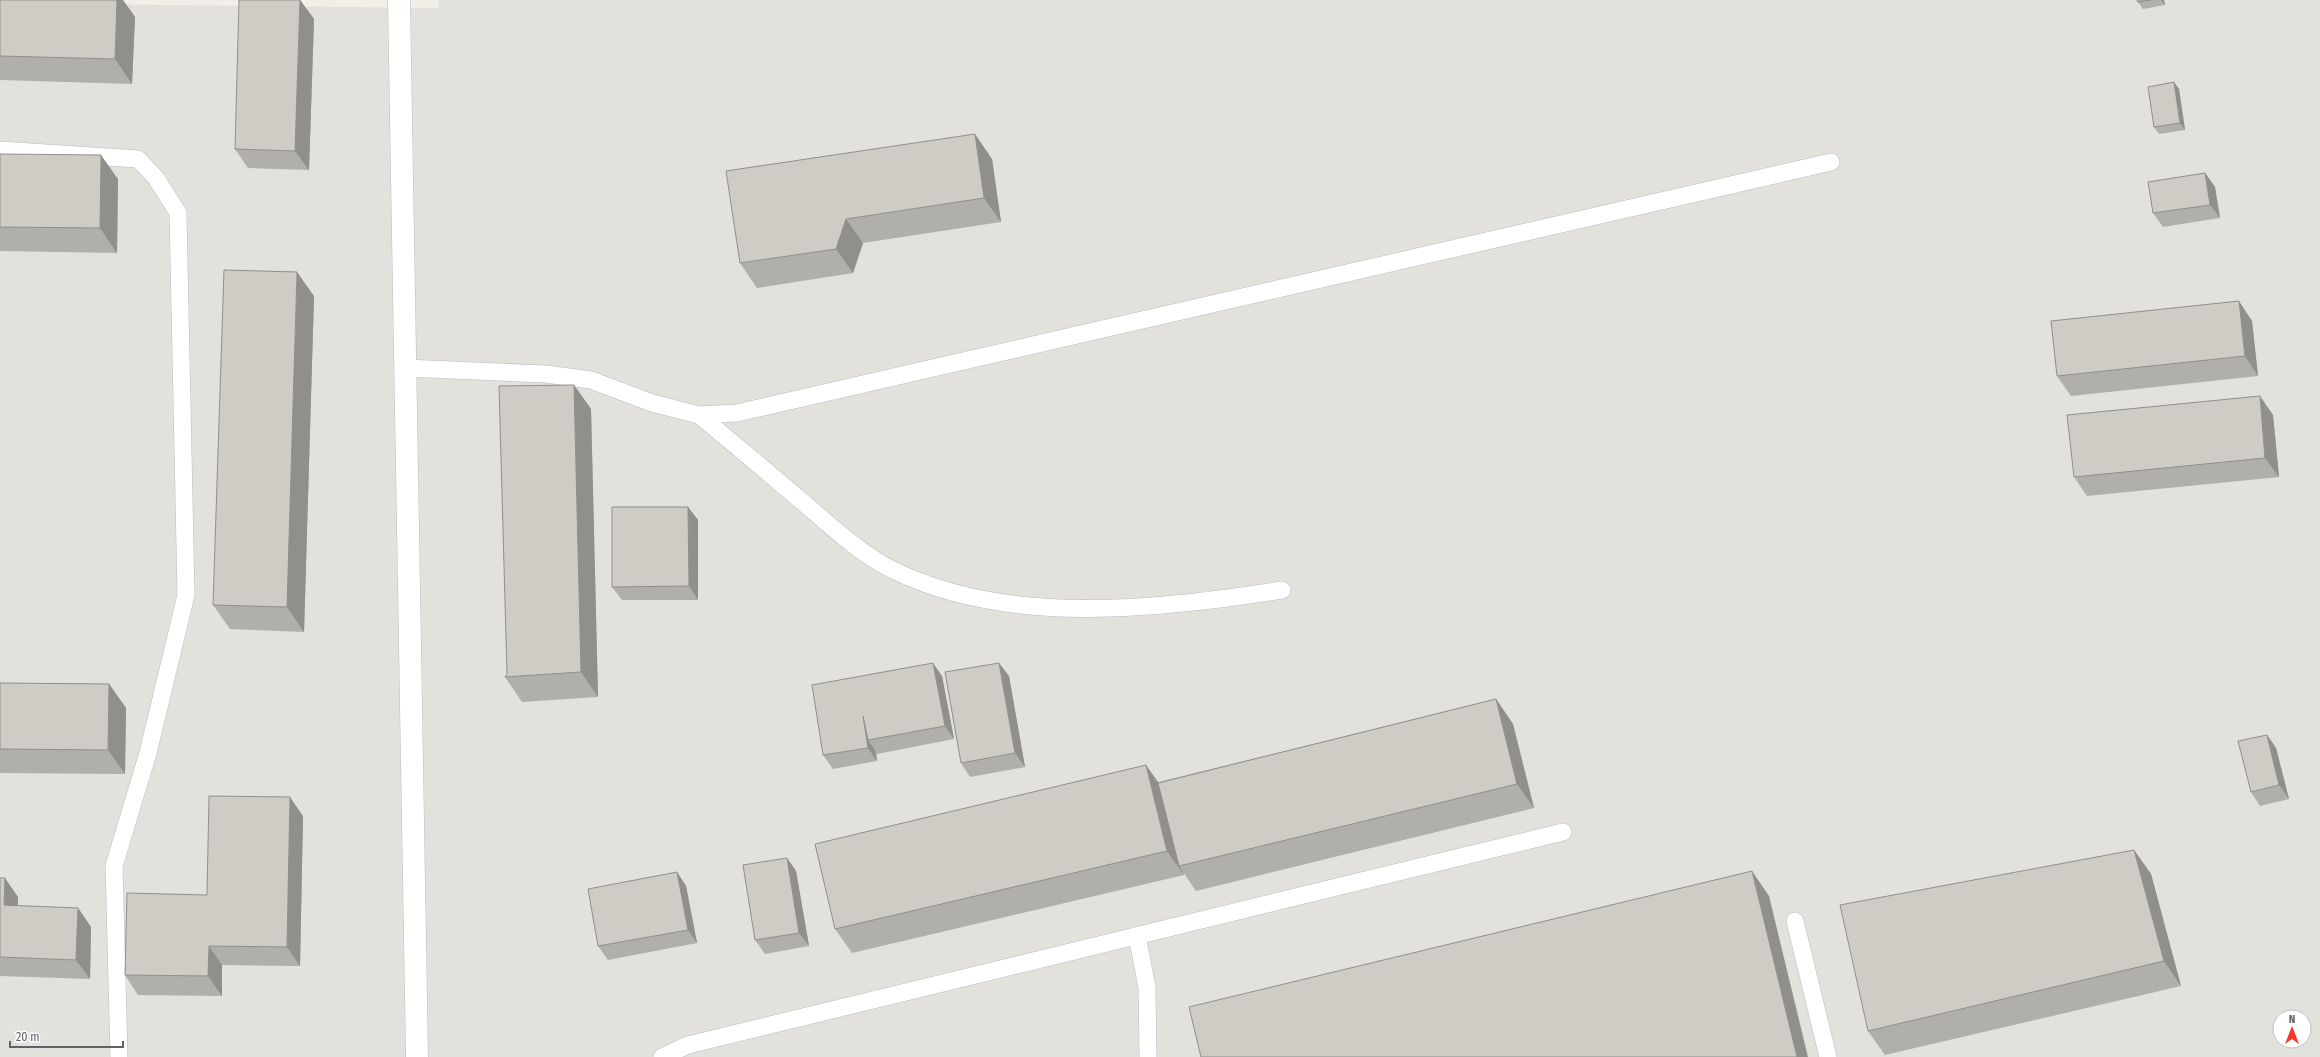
<svg xmlns="http://www.w3.org/2000/svg" width="2320" height="1057" viewBox="0 0 2320 1057" font-family="'Fira Sans Condensed',sans-serif">
<rect width="100%" height="100%" fill="#f1efe7"/>
<path fill="#e2e1db" fill-rule="evenodd" d="M439 0H2320V1057H0V3L438 8ZM2280 1017H2304V1041H2280Z"/>
<g fill="none" stroke-linecap="round" stroke-linejoin="round">
<defs>
<g id="lane">
<path d="M0 150 138 159 156 178 178 213 186 595 148 753 114 866 119 1057"/>
<path d="M405 368 546 374 591 380 652 403 699 415 737 413 1831 162"/>
<path d="M699 415C734 444 770 474 805 504 833 528 861 554 893 570 1009 627 1159 609 1282 590"/>
<path d="M1795 921 1828 1057"/>
<path d="M1137 936 1147 987 1148 1057"/>
<path d="M662 1057 688 1045 1563 832"/>
</g>
<path id="secondary" d="M399 0 417 1057"/>
</defs>
<use href="#lane" stroke="#b9bcc1" stroke-width="18"/>
<use href="#secondary" stroke="#babdc3" stroke-width="23"/>
<use href="#lane" stroke="#fff" stroke-width="17"/>
<use href="#secondary" stroke="#fff" stroke-width="22"/>
</g>
<g fill="#b1afa9">
<path d="M0 0H123L135 17 132 84 0 80Z"/>
<path d="M300 0 314 19 309 170 248 168 235 149Z"/>
<path d="M2137 0H2164L2165 5 2143 9 2138 2Z"/>
<path d="M2179 89 2185 130 2159 134 2154 127Z"/>
<path d="M0 154 118 179 117 253 0 251Z"/>
<path d="M992 159 1001 222 863 243 853 273 757 288 740 263Z"/>
<path d="M2205 173 2215 187 2220 218 2163 227 2153 213Z"/>
<path d="M314 296 304 632 230 629 213 605Z"/>
<path d="M2252 321 2258 376 2071 396 2057 376Z"/>
<path d="M574 385 591 409 598 697 522 702 505 677 507 674Z"/>
<path d="M2273 415 2279 477 2087 496 2074 477Z"/>
<path d="M688 507 698 520V600H622L612 587Z"/>
<path d="M942 676 954 739 877 754 876 752 877 761 833 769 823 755Z"/>
<path d="M1009 676 1025 767 970 777 961 763Z"/>
<path d="M0 683 109 684 126 708 125 774 0 773Z"/>
<path d="M1496 699 1513 724 1534 808 1196 891 1183 872 1184 875 852 953 835 929 1159 782Z"/>
<path d="M2267 735 2276 748 2289 799 2260 806 2251 792Z"/>
<path d="M303 816 300 966 222 965V996L138 995 125 975 207 895Z"/>
<path d="M2134 850 2151 874 2181 986 1885 1055 1868 1031Z"/>
<path d="M787 858 796 871 809 946 765 954 755 940Z"/>
<path d="M677 872 686 886 697 943 608 960 598 946Z"/>
<path d="M0 878 18 897V906L78 908 91 927 90 979 0 976Z"/>
</g>
<g fill="#908f8a">
<path d="M117 0H123L135 17 132 84 115 59Z"/>
<path d="M300 0 314 19 309 170 295 151Z"/>
<path d="M2161 0H2164L2165 5Z"/>
<path d="M2174 82 2179 89 2185 130 2180 123Z"/>
<path d="M975 134 992 159 1001 222 984 198Z"/>
<path d="M101 155 118 179 117 253 100 228Z"/>
<path d="M2205 173 2215 187 2220 218 2210 205Z"/>
<path d="M846 219 863 243 853 273 836 249Z"/>
<path d="M297 272 314 296 304 632 287 607Z"/>
<path d="M2239 301 2252 321 2258 376 2245 356Z"/>
<path d="M574 385 591 409 598 697 581 672Z"/>
<path d="M2260 396 2273 415 2279 477 2265 458Z"/>
<path d="M688 507 698 520V600L689 586Z"/>
<path d="M933 663 942 676 954 739 945 726Z"/>
<path d="M999 663 1009 676 1025 767 1015 753Z"/>
<path d="M109 684 126 708 125 774 108 750Z"/>
<path d="M1496 699 1513 724 1534 808 1517 784Z"/>
<path d="M863 716 868 740 876 752 877 761 868 748Z"/>
<path d="M2267 735 2276 748 2289 799 2279 785Z"/>
<path d="M1146 765 1163 789 1179 866 1183 872 1184 875 1167 851Z"/>
<path d="M290 797 303 816 300 966 287 947Z"/>
<path d="M2134 850 2151 874 2181 986 2164 961Z"/>
<path d="M787 858 796 871 809 946 799 933Z"/>
<path d="M1752 871 1769 896 1808 1057H1797Z"/>
<path d="M677 872 686 886 697 943 688 930Z"/>
<path d="M5 878 18 897 17 924 4 905Z"/>
<path d="M78 908 91 927 90 979 76 960Z"/>
<path d="M209 946 222 965V996L208 976Z"/>
</g>
<g fill="#ceccc5" stroke="#908f8a">
<path d="M0 0H117L115 59 0 56Z"/>
<path d="M239 0H300L295 151 235 149Z"/>
<path d="M2137 0H2151L2138 2Z"/>
<path d="M2174 82 2180 123 2154 127 2148 87Z"/>
<path d="M975 134 984 198 846 219 836 249 740 263 726 171Z"/>
<path d="M0 154 101 155 100 228 0 227Z"/>
<path d="M2205 173 2210 205 2153 213 2148 182Z"/>
<path d="M224 270 297 272 287 607 213 605Z"/>
<path d="M2239 301 2245 356 2057 376 2051 321Z"/>
<path d="M574 385 581 672 505 677 507 674 499 386Z"/>
<path d="M2260 396 2265 458 2074 477 2067 415Z"/>
<path d="M612 507H688L689 586 612 587Z"/>
<path d="M933 663 945 726 868 740 863 716 868 748 823 755 812 685Z"/>
<path d="M999 663 1015 753 961 763 945 672Z"/>
<path d="M0 683 109 684 108 750 0 749Z"/>
<path d="M1496 699 1517 784 1179 866 1158 783Z"/>
<path d="M2267 735 2279 785 2251 792 2238 741Z"/>
<path d="M1146 765 1167 851 835 929 815 844Z"/>
<path d="M209 796 290 797 287 947 209 946 208 976 125 975 127 893 207 895Z"/>
<path d="M2134 850 2164 961 1868 1031 1840 905Z"/>
<path d="M787 858 799 933 755 940 743 865Z"/>
<path d="M1752 871 1797 1057H1201L1189 1007Z"/>
<path d="M677 872 688 930 598 946 588 889Z"/>
<path d="M0 878H5L4 905 78 908 76 960 0 957Z"/>
</g>
<g transform="translate(2292 1029)"><circle r="19" fill="#ffffff" stroke="#bfc0c3"/>
<path d="M0-3L7 15L0 10L-7 15Z" fill="#f83526"/>
<text y="-6" font-size="11" font-weight="bold" text-anchor="middle" fill="#5e6268">N</text>
</g>
<path d="M10 1041v6h113v-6" fill="none" stroke="#5e6268" stroke-width="2"/>
<text x="16" y="1041" font-size="12" fill="#5e6268" stroke="#ffffff" stroke-width="3" paint-order="stroke">20 m</text>
</svg>
